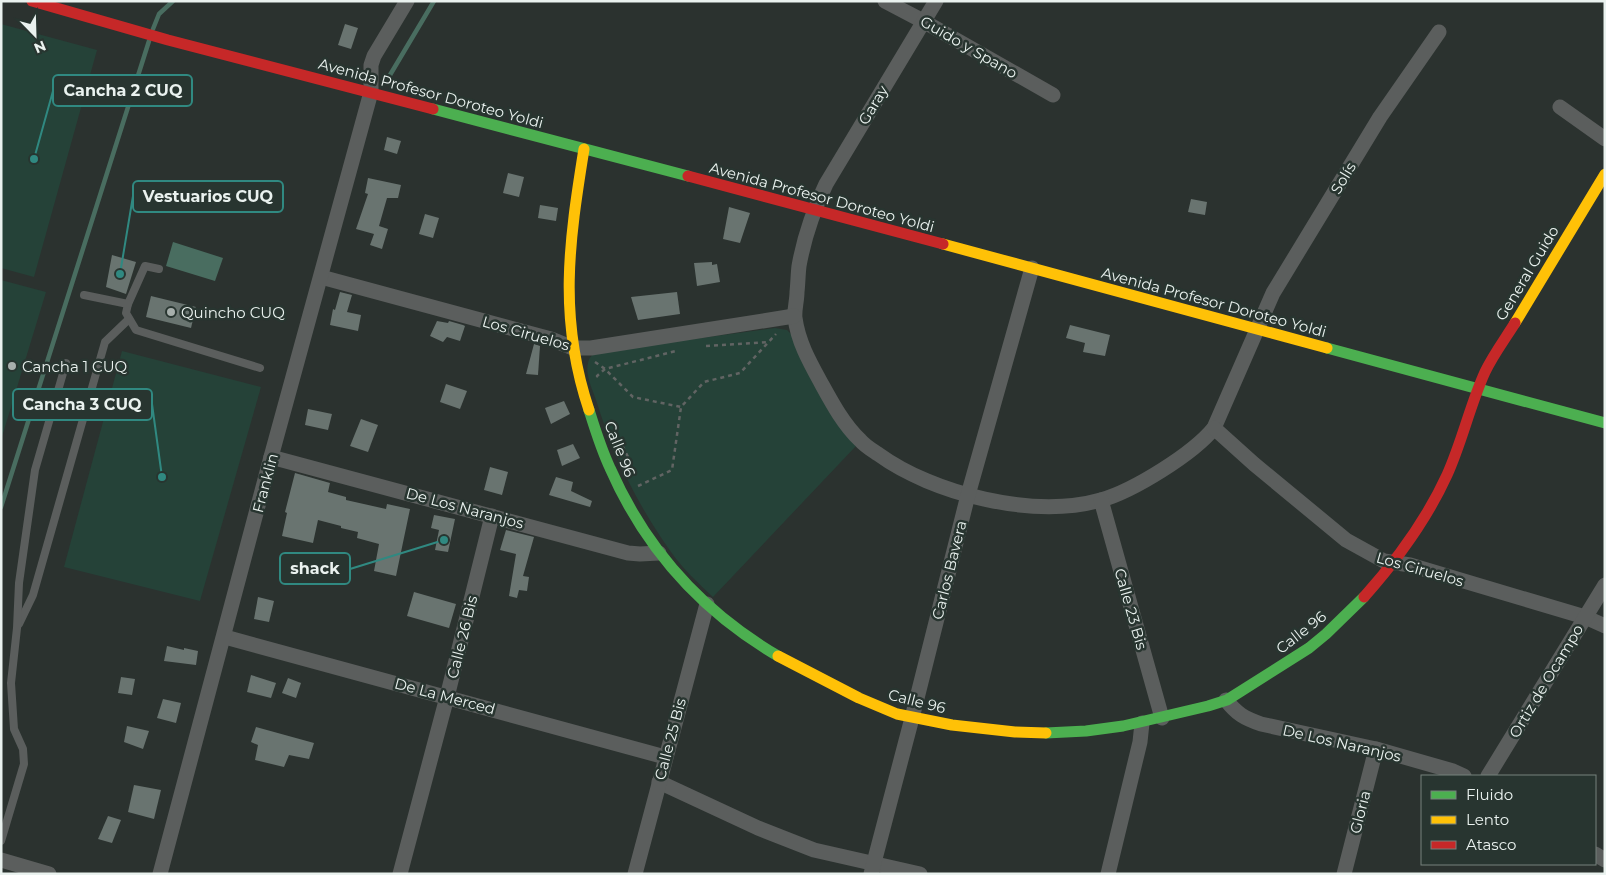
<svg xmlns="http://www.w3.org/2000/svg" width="1606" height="875" viewBox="0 0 1606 875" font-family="Montserrat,sans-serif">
<rect width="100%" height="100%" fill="#2b322f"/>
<g fill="#254238">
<path d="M1 24 97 50 34 277 1 268Z"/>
<path d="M1 280 46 292 1 440Z"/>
<path d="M775 328 787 330 792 335 856 446 713 597C698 583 683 569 671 552 638 506 613 455 596 400 592 389 585 374 588 363 589 357 592 355 597 352Z"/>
<path d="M122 351 261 387 200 601 64 567Z"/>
</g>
<path fill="#496d60" d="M173 242 223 258 215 281 166 266Z"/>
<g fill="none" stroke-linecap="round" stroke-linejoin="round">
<g stroke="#496d60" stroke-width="4.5">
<path d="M153 29 159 14 173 1"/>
<path d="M390 75 434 1"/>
<path d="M1 507 149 41"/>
</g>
</g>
<g fill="#697470">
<path d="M345 24 358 28 351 49 338 45Z"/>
<path d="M387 137 401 141 397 154 384 150Z"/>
<path d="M508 173 524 177 519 197 503 193Z"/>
<path d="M368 178 401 185 398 198H387L379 226 388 229 382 249 370 245 374 234 356 229 368 194 365 193Z"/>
<path d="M1191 199 1207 202 1205 215 1188 212Z"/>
<path d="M540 205 558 208 556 221 538 218Z"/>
<path d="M729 207 750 213 740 243 723 239Z"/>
<path d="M425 214 439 218 433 238 419 234Z"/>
<path d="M112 255 136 262 126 294 106 287Z"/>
<path d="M712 262V265L717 264 720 282 697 286 694 263Z"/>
<path d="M340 292 352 295 347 312 361 315 358 331 330 325 333 309 335 310Z"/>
<path d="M677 292 680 314 638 320 631 297Z"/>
<path d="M151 296 196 307 191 328 146 317Z"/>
<path d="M437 321 448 323 449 321 463 325 465 326 460 341 447 337 443 342 430 336Z"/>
<path d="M1070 325 1110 335 1105 356 1083 352 1085 343 1066 338Z"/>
<path d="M534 344 540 346 538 375 526 374Z"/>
<path d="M446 384 467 391 460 409 440 402Z"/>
<path d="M564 401 570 414 551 424 545 408Z"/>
<path d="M308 409 332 414 328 430 305 425Z"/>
<path d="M361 419 378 425 368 452 350 446Z"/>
<path d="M573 444 580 458 562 466 557 450Z"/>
<path d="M490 467 508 472 502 495 484 490Z"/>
<path d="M295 473 330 483 328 492 346 497V500L386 509 387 504 410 509 396 576 374 571 379 544 357 538 358 532 341 528V526L318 520 313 543 282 536 287 513 285 512Z"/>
<path d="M556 477 573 482 571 491 592 501 590 507 549 495Z"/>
<path d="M434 515 455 519 448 552 435 550 439 530 431 528Z"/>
<path d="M506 530 534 537 523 576 529 577 527 591 519 590 517 598 509 596 516 554 500 550Z"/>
<path d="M414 592 456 604 449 628 407 616Z"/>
<path d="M258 597 274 601 269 622 254 619Z"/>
<path d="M167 646 184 650V648L198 651 196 665 164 661Z"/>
<path d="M251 675 276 683 271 698 247 692Z"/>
<path d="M121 677 135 679 132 695 118 693Z"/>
<path d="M288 678 301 683 296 698 282 693Z"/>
<path d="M163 699 181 703 176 723 157 718Z"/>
<path d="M127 726 149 731 143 749 124 742Z"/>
<path d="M256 727 314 743 309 759 289 755 284 767 255 760 258 745 251 742Z"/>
<path d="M134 785 161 790 154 819 128 812Z"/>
<path d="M108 816 121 820 112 843 98 839Z"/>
</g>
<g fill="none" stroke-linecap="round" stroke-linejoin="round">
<g stroke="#616463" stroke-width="2.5" stroke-dasharray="4 4" stroke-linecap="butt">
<path d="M706 346 769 342"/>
<path d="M595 362 605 369 633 397 681 407"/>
<path d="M598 377 597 376 605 369 676 351"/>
<path d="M619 439 631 463 634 475"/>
<path d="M638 486 672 470 681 407 704 382 740 373 776 334"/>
</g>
<g stroke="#5b5e5d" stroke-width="8">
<path d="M159 269 145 266 128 304 126 313 136 330 260 368"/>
<path d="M84 295 128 304"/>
<path d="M19 624 33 595 105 342 129 319"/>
<path d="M1 841 24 764 23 749 14 729 11 683 17 628 19 583 35 470 66 363"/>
</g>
<g stroke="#5b5e5d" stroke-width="15">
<path d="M885 1 923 21 1053 95"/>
<path d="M936 1 826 184C814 209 804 238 799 266 798 274 798 283 797 292 797 301 794 310 795 318 798 341 809 361 820 381 831 401 843 424 860 440 865 446 872 450 878 454 933 494 1033 519 1101 500 1133 491 1193 454 1214 428L1273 293 1380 117 1439 32"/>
<path d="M1560 107 1605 139"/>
<path d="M321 277 551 339 573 348H591L794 316"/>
<path d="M1214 428 1254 464 1346 540 1384 561 1410 565 1585 617 1605 626"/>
<path d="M271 457 628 553 640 554 659 553"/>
<path d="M1101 500 1162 718"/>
<path d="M225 637 665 757"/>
<path d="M1226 700C1237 714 1244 718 1261 724L1376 749 1453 771 1464 776"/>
<path d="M1488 776 1605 585"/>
<path d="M659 782 758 828 814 850 920 874"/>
<path d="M1595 854 1605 860"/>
<path d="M1 860 49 874"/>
<path d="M160 874 271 457 371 92V65L374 56 407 1"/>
<path d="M400 874 447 697 492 516"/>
<path d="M635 874 707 604"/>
<path d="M871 874 912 718 968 495 1032 268"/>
<path d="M1108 874 1140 742 1142 723"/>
<path d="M1344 874 1376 749"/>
</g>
<g stroke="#4caf50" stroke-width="11">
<path d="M433 109 688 176"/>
<path d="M1327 348 1605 423"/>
<path d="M589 410C595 429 601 449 610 468 646 550 701 611 778 656"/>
<path d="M1046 733 1086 731 1123 726 1208 706 1227 700 1309 648 1326 634 1364 597"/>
</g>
<g stroke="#ffc107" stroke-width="11">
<path d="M584 149C569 242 558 318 589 410"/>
<path d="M943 244 1327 348"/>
<path d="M1515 323 1605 174"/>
<path d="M778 656 859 698 897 714 952 725 1015 732 1046 733"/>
</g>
<g stroke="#c62828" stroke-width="11">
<path d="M32 1 168 40 433 109"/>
<path d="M688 176 943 244"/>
<path d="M1364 597C1397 560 1426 521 1447 475 1462 442 1470 405 1485 372 1493 355 1505 339 1515 323"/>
</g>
</g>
<g fill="#a7afac" stroke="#283530" stroke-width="2">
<circle cx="171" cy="312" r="5"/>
<circle cx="12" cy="366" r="5"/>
</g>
<g text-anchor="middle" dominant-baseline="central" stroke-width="5" stroke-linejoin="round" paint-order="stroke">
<g font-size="15" fill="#eaf2ef" stroke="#283530">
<text transform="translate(969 47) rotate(30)">Guido y Spano</text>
<text transform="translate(431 93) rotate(15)">Avenida Profesor Doroteo Yoldi</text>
<text transform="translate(873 105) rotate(-59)">Garay</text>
<text transform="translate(1343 178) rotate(-59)">Solís</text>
<text transform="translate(822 197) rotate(15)">Avenida Profesor Doroteo Yoldi</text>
<text transform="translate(1527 273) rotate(-59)">General Guido</text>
<text transform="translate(1214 302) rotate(15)">Avenida Profesor Doroteo Yoldi</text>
<text transform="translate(526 333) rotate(16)">Los Ciruelos</text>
<text transform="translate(620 449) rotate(68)">Calle 96</text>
<text transform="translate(265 483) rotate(-75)">Franklin</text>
<text transform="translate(465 508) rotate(15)">De Los Naranjos</text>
<text transform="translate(1420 569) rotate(16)">Los Ciruelos</text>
<text transform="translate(949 570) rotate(-76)">Carlos Bavera</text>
<text transform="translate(1131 609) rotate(74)">Calle 23 Bis</text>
<text transform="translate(1301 632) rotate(-38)">Calle 96</text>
<text transform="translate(462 637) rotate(-76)">Calle 26 Bis</text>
<text transform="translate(1546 681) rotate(-59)">Ortiz de Ocampo</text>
<text transform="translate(445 696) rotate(15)">De La Merced</text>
<text transform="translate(917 701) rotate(14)">Calle 96</text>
<text transform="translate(670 739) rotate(-75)">Calle 25 Bis</text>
<text transform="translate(1342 743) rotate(13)">De Los Naranjos</text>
<text transform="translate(1360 812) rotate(-76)">Gloria</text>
</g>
<g font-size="15" fill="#eaf2ef" stroke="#283530" text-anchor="start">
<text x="181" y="312">Quincho CUQ</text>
<text x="22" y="366">Cancha 1 CUQ</text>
</g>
</g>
<path fill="none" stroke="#308981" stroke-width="2" d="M34 159L53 91M120 274L133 196M162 477L152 404M444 540L350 569"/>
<g fill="#308981" stroke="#283530" stroke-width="2">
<circle cx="34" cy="159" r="5"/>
<circle cx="120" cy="274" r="5"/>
<circle cx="162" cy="477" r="5"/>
<circle cx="444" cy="540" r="5"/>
</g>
<g fill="#283530" stroke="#308981" stroke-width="2">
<rect x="53" y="75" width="139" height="31" rx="5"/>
<rect x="133" y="181" width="150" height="31" rx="5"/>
<rect x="13" y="389" width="139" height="31" rx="5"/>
<rect x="280" y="553" width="70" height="31" rx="5"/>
</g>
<g font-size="16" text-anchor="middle" font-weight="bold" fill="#eaf2ef">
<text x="123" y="96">Cancha 2 CUQ</text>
<text x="208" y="202">Vestuarios CUQ</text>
<text x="82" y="410">Cancha 3 CUQ</text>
<text x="315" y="574">shack</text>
</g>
<rect width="1606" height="875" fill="none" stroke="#eaf2ef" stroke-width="5"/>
<rect x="1421" y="775" width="175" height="90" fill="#283530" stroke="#76817c"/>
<rect x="1431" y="791" width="25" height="8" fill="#4caf50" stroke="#76817c"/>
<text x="1466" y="800" font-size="15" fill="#eaf2ef">Fluido</text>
<rect x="1431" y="816" width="25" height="8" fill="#ffc107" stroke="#76817c"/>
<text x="1466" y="825" font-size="15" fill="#eaf2ef">Lento</text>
<rect x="1431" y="841" width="25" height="8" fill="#c62828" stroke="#76817c"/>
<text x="1466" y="850" font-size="15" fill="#eaf2ef">Atasco</text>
<g transform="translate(35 35) rotate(157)" stroke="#283530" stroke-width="4" paint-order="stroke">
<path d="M0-4L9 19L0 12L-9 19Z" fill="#eaf2ef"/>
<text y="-8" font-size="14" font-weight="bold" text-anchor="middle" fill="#eaf2ef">N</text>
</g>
</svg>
